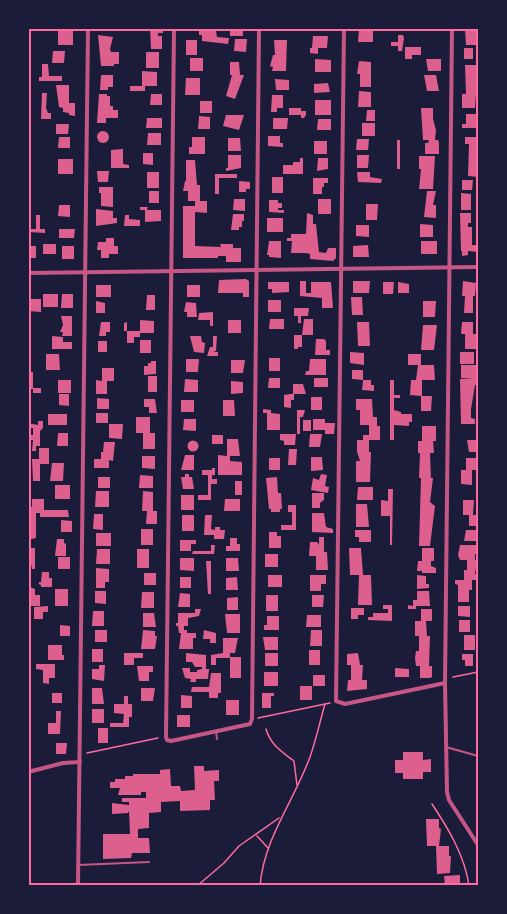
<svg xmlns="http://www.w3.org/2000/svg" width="507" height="914" viewBox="0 0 507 914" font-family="'Public Sans',sans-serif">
<rect width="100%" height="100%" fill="#1b1b3a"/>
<g fill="#dd5f8e">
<path d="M150 28H163V33H158V36H162V49H151Z"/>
<rect x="230" y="28" width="13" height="8"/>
<path d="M359 28H373V42H358Z"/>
<path d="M465 29H477L478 45H466Z"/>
<rect x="58" y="30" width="15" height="15"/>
<path d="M199 31H216L217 37 229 38 228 44 202 41V35H199Z"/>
<path d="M98 35 113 37 110 49 111 52H119V64H114V66H101Z"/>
<path d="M398 35H403L404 38 402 51H398V46H391V42H398Z"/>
<path d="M313 36H328L327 48H318V54L310 53V48H312Z"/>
<path d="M235 39H247L246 52 234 51Z"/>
<rect x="186" y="40" width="11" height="15"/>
<path d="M274 40H287L286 71H272L273 67 270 66 273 55H275Z"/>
<path d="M405 47H421V55H412V59H405Z"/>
<rect x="464" y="48" width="9" height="11"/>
<path d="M53 51H65L64 63H52Z"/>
<rect x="146" y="52" width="13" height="16"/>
<rect x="190" y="58" width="13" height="13"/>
<path d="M315 59 331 60V72H315Z"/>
<path d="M426 59H441V71H428Z"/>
<path d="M359 61 371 62V87H360V74H357Z"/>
<path d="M230 62H239L240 75H244L235 99 226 96 232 75H230Z"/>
<path d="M42 64H48L49 76H62V81H39V77H42Z"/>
<path d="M465 65H478L475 108H462V94H466Z"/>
<path d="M142 71 157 72V86H145V91H130V86H142Z"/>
<path d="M101 75H113V87H108V90H100Z"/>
<path d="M424 75H436L439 91H427Z"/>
<path d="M186 78H200V95H185Z"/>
<path d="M275 79 289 80V90H276Z"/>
<path d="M328 83 330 92 314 93V84Z"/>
<path d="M56 85H69V103H75V116L69 115V113L63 112V108L59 107Z"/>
<path d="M359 91 371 92V107H358Z"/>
<path d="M42 93H47L46 108 48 113H51V119H41Z"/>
<path d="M99 94H107V96H110V106H113V110H118V118H106V123H97Z"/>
<path d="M151 94H162V105H150Z"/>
<path d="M272 95H283V108H277V112H271Z"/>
<rect x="315" y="100" width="16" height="15"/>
<rect x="200" y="101" width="12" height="12"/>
<path d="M289 108H301V111H306V115L304 118H301V115H289Z"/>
<path d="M421 108H433V119L436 130 435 140H438L439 143V154H425V143H428L429 140H423Z"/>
<path d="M367 110H375V121H366Z"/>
<path d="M466 114H476V119H478V128H462V124H466Z"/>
<path d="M226 115H244L239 130 223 126Z"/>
<path d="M199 116 210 117V129H198Z"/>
<path d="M147 118H162V128H146Z"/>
<path d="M273 118H288L287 129H273Z"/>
<path d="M318 119H331V130H317Z"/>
<rect x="362" y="123" width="13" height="13"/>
<path d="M56 124H69L68 134H56Z"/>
<circle cx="103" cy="137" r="6"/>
<path d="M148 133H161V145H147Z"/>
<path d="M268 136H280V143H283V147L268 146Z"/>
<path d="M59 137H70V148H58Z"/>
<path d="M192 137H205V154H189V147H192Z"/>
<path d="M465 137H478V177L468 176 469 144H465Z"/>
<path d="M228 138H240L241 151H228Z"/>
<path d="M357 139H369L368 150H356Z"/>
<rect x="397" y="140" width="3" height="29"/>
<rect x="314" y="141" width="13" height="13"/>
<path d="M123 149V164L129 165V168H111V150Z"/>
<path d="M143 153H153V165L143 164Z"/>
<path d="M228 155H241V168L226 171V168H228Z"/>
<path d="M357 155H369L368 168H357Z"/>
<path d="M419 156H435L433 189H419L421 169H419Z"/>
<path d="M300 158H303V174H283V165H293V162H300Z"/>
<path d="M318 158H328V169L317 171Z"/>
<rect x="58" y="159" width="15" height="15"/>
<path d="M186 160H195L197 185H200V201H207V213L195 212V246L221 247 220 244H233V248H241V262H226V256H218V258H183V206H195V201H188V191H183L185 181H186Z"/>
<path d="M97 171H109L108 182H98Z"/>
<rect x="147" y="172" width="12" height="16"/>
<path d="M357 172H370V177L382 179 381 183 358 182Z"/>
<path d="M215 174H237V178H219V194H215Z"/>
<rect x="272" y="177" width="11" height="16"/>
<path d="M313 178H328V183H324V187H322V194H313Z"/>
<path d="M462 180H473L472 190H462Z"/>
<path d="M239 181 250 182V189H246V192H239Z"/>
<path d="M99 187H113V207L101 206V193H99Z"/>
<rect x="149" y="191" width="10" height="12"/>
<path d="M427 191H436L433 205H436V218L424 217Z"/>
<path d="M461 193 471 194V210H461Z"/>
<path d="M234 199H245V211L233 210Z"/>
<rect x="318" y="199" width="13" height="15"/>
<path d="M269 200H278V203H282V208H278V210H284V213L269 212Z"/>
<path d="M366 204H378L377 220H366Z"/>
<path d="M59 205H70V217L58 216Z"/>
<path d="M140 207H148L147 210H161V221L145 222V210H140Z"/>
<path d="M96 209 113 211V218H117V223L96 226Z"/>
<path d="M307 213 313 215V224H316L319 252 326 253 328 248H336V258L333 261 310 259V254L306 253H291L292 241H287V238H291V234H306Z"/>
<path d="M460 213H471V223H468V227H472V245H478V252L468 251V255L462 256V251H461Z"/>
<path d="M233 214H244V221H242V227H239V230H231Z"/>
<path d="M36 215H40V229H45V233L28 232V229H36Z"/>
<path d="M125 215H129V219L140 220V226H124Z"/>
<rect x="267" y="218" width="16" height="14"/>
<path d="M420 224 433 225V237H420Z"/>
<path d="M356 225H369V237L356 236Z"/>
<path d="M59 229H75L74 238H59Z"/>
<path d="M106 238H114V246H118V254H109V258H101V250H97L98 242H106Z"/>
<path d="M269 241H281V258L269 257V255H267Z"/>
<rect x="421" y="241" width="16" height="13"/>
<rect x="43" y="244" width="13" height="10"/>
<path d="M368 245 369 257H353V246Z"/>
<rect x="28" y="246" width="8" height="12"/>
<rect x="62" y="246" width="12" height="13"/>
<path d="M246 279 249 281V297H243V293H218L219 280Z"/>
<path d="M300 281H306V293H311V282H331L333 308H322V298L300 296Z"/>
<path d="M353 281H370L369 293H353Z"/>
<path d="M463 281 476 283 475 296H473V313H464L465 296H462Z"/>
<path d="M268 282H289V292L272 293V289H268Z"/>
<path d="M383 282H394L393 294H383Z"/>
<path d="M398 282 409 284V293H398Z"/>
<rect x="96" y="285" width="15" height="12"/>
<rect x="187" y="285" width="13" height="12"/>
<rect x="43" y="294" width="15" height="13"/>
<path d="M62 294H73V308H61Z"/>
<path d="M147 295H155V310H146Z"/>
<path d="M351 297H362L363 315H352Z"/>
<path d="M28 299H41V312L28 311Z"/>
<rect x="268" y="300" width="13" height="12"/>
<path d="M96 301 105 303V313H96Z"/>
<path d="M423 301H436L435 317H423Z"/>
<path d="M186 302 196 303 197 317H187V312H184Z"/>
<path d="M294 308H309L308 316H301V323H298V316H294Z"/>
<path d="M213 312V326H210V320H198L199 313Z"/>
<path d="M61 316H72V336H62L63 332H60L63 325Z"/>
<path d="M270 319H284V329H269Z"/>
<path d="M304 319H313V335H302Z"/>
<path d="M140 320 154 321V333H140V337H134V343H127V331H124V323L127 322V331H140Z"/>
<rect x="228" y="320" width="13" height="13"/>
<path d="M101 322H110V332H106V336H99Z"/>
<path d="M357 322H369L370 346H358Z"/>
<path d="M462 322H473V334H477V349H465V334H461Z"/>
<path d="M423 325H437L434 350H421Z"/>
<path d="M294 335H302V347H298V349H294Z"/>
<path d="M52 336 63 337V342H72V349H52Z"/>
<path d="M190 336H201L202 342 205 343 204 353 194 352Z"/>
<path d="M213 336H217L216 351 213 352H218V356H207L210 347H213Z"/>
<path d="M316 339H324L326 341V350H330V355H315Z"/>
<rect x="140" y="340" width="11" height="13"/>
<rect x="98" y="341" width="9" height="11"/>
<path d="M350 352 364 353V365L350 363Z"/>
<rect x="460" y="352" width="14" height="12"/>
<path d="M46 354H59L60 370H46Z"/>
<path d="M408 354H421V365H434L435 380H422V396H432L431 411H421V396L410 395 411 380H416L418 365H408Z"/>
<rect x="269" y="358" width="11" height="13"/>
<path d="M186 359H199L198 372H186Z"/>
<path d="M310 359H326V375H305L306 371H309Z"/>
<path d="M231 360H245L243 373H231Z"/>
<path d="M151 361H156V374L144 375V366H148V363H151Z"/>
<path d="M461 365H478V385H475L471 409V418L475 419V424H461L460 379 473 378H461Z"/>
<path d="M102 368H114V381H107V394H96V380L102 381Z"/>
<path d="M352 370H363V380H371V385H374V391L362 390 363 380 352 379Z"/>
<path d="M29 372H33V388H41V393H33V389H28Z"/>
<rect x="148" y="376" width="9" height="16"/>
<path d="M269 378H280V388H268Z"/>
<rect x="314" y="378" width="14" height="9"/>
<path d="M185 379 198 380V392H184Z"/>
<rect x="58" y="380" width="13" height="13"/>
<path d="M390 380H394V395H400V398H394V410L401 412V414H412V422H409V426L394 425V440H390Z"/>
<path d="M231 381 243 382V393L231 394Z"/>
<path d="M293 384H303L306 394H293Z"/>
<path d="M59 394H69V406L59 405Z"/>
<path d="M290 394H294V400H291V408L284 407V395Z"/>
<rect x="311" y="397" width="11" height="13"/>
<path d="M97 398 109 399V409H97Z"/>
<path d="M144 399H155L157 413H149V407H144Z"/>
<path d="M356 399H372L373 417H377V426H380V440H369V452H371L370 482H356V461H360L357 452V440H363V435H369V425H360V410H356Z"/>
<rect x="181" y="400" width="13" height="12"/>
<path d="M223 400H234L235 416H223Z"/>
<path d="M263 409 271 410V413L280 414V430H267V413H263Z"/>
<path d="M297 410H305L303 417H300V434H297Z"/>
<rect x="96" y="413" width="12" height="10"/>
<rect x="48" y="414" width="19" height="11"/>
<path d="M136 417H150V433H155V449H143V433H136Z"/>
<path d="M184 419H196V431L183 430Z"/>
<path d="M313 419H325V423H335L334 434H325V430H313Z"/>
<rect x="303" y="420" width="8" height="11"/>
<path d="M38 421H43V428L40 431V446H36V451H32L33 440H28V435H33V428H28V423L38 425Z"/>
<path d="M109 424H123L122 439 109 438Z"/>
<path d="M422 426H436V441H433L434 453H430L431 478H433L430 502 435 506 430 546H419L421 478H419L420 453H418V441H422Z"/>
<path d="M58 433H68V446H57Z"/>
<path d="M280 434H296L295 445H284V441L280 440Z"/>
<path d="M310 434H322L320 447H309Z"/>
<rect x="212" y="435" width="11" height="9"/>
<path d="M227 439H238L240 456H230V461L242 462V475H218V455L227 456Z"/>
<path d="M467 440H478V452H469Z"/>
<circle cx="193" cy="446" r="5.5"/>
<path d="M104 442H115L113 461 109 460V468H94V459H101V452H103Z"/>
<path d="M39 448H49V464H40V481H33L32 459H39Z"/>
<path d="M289 449H297L296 465H288Z"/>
<path d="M185 455H194V470H181Z"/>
<path d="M142 456H155V469L142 468Z"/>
<path d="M311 457H322L323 470 311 471Z"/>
<rect x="269" y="458" width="11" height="12"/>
<path d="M466 458H478V470H472V485L461 484V470H466Z"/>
<path d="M52 463H64L63 481H50Z"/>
<path d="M212 468H215V475H212V479H217V484H211V500H198V495H208V475H202V470H212Z"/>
<path d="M185 474H189V477H192L194 489H183L181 477H185Z"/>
<path d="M321 474 327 475 325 486 329 487 328 493 311 490 313 478 319 480Z"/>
<path d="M140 475 153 476V488H139Z"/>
<rect x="98" y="477" width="12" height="11"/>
<path d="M277 477 278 493H281L282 509H280V512H271V509H269L266 478Z"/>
<rect x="235" y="481" width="7" height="14"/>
<rect x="55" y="485" width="15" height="14"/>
<path d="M358 487H373V500H357Z"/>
<path d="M388 489H393L392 545H390V516H381V500L388 501Z"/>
<path d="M96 491H109V507H95Z"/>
<path d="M143 491 153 492V511H157V524H146L147 511H142Z"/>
<path d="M312 493H324V500L320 503V508H312Z"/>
<rect x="181" y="495" width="13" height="15"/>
<path d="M32 499H44V510H68L69 517H40V513H36V538L28 540V506L32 507Z"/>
<path d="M225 499H240V511H224Z"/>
<path d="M463 500H474L473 515H478V526H469V515H463Z"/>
<path d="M356 504H367L369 527H356Z"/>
<path d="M288 505H296V530H281V525H292V512H288Z"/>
<path d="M312 513H324L326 527 333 529V533L312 532Z"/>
<path d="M94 514H103V530L93 529Z"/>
<rect x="182" y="515" width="12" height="16"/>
<path d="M205 515H212L211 529 215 530V527H220V530H225L224 539H214V535H204Z"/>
<path d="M61 520 72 521V532H61Z"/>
<rect x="141" y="529" width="12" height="16"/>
<path d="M355 530H371V542H359V537H355Z"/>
<path d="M466 530H478L477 541H464Z"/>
<path d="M269 532H277V536H281V548H269Z"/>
<rect x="96" y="533" width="15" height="13"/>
<path d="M319 537H324V552H327L328 570H316V556H309L310 542H317L319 545Z"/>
<path d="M230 538H237V544H240V551H226V546H230Z"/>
<path d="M57 539H64V543L66 544V556H55Z"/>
<path d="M180 540H196V544H191V551H180Z"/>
<path d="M211 545H215L214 554H192L193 551H211Z"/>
<path d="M460 545H478V554H475V560H477L475 574H478V580H472V590H469V602H458V585L455 584V580H464V570H467V560H460L458 555Z"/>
<path d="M28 548H35V569H32Z"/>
<path d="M349 548H361L363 575H371L372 605H358L359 575H350Z"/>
<path d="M422 548H434V561H431V566L436 568V573H422V571H417L418 561H422Z"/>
<path d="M97 549H110V564H96Z"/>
<rect x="137" y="549" width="12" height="19"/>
<rect x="265" y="554" width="13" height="13"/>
<rect x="58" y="557" width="12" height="12"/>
<path d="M180 558H194V571L180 570Z"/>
<path d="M226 558H238L239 571H226Z"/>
<path d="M206 561H211V594H208Z"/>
<path d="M96 568 109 569V582H105V588H96Z"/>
<path d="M42 572H49V578H52V587H41V585L39 584V582H41Z"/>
<rect x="144" y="573" width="12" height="12"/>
<rect x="268" y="575" width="14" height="12"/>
<path d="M310 575H326V584H321V591H310Z"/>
<path d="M417 575 426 576V584H429V588L417 589Z"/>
<rect x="180" y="577" width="11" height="11"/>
<path d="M237 577 238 590H226V578Z"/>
<path d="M28 586 35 589V595H40V606H31V599H28Z"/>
<rect x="55" y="589" width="13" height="17"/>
<path d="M95 591H106V604L95 603Z"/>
<path d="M417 591H429L430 606H416V609H408V605L413 606V600H417Z"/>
<path d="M142 592H154V608H141Z"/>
<path d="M180 593 190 594V607H178Z"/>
<rect x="266" y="595" width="12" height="16"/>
<path d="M312 595H324L323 607H312Z"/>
<path d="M238 597V610H227V598Z"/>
<path d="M383 605H392V621L368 620V617H373V613H388V609H383Z"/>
<path d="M48 606V612H43V619H34V607Z"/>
<path d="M458 606H470V617L458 616Z"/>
<path d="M351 608H364V615H358V619H351Z"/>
<path d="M195 609H201L199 616 188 618V626H184V630H187V633H196V638H193V649H179L181 633H179L178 626H176V623H178V613H195Z"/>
<path d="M421 609H432V621H426L427 636H430L429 666H432V677L430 678H420V666H416L415 658 416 651H419V636H415V621H421Z"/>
<path d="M93 611H104V626H92Z"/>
<path d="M143 613H154L156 627H143Z"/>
<path d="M225 614H240V633H227Z"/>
<path d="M307 615H321V627H306Z"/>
<path d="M267 616H279V630H264V625H267Z"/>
<rect x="459" y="620" width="11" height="12"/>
<path d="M60 625 70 626V636H60Z"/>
<rect x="95" y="630" width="12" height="12"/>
<path d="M143 630 155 631V636H157L155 649H141Z"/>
<path d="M204 630 216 633V643H210V639H203Z"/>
<path d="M311 630H322V646H310Z"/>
<rect x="464" y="635" width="11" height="15"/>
<path d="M263 637H278V650H265Z"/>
<path d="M223 638H238L235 653H230V657H241V678H230V658H216V665H211V655L223 653Z"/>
<path d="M48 645H62V655H64V660H48Z"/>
<rect x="92" y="649" width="11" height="13"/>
<rect x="309" y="650" width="11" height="15"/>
<path d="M124 653H143V658H134V665H124Z"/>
<path d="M186 653 206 655V669H209L208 679H196V682H190L191 679 185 678 182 668H190V672H197V670L202 669V667H195L192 662H186Z"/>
<rect x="265" y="653" width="13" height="13"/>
<path d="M358 653 360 665H363L362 680H367V689L347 691 348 680H351V665H347V654Z"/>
<path d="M462 654H473V666H465V660H462Z"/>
<path d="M36 664H55V678H49V684L43 683V670L36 669Z"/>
<path d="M99 665H105L104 681 92 679V669H99Z"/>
<path d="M137 666H153V672H149V681H139Z"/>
<path d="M395 668 409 669V677H395Z"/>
<rect x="264" y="672" width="14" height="14"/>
<path d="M211 673H221V693H218V698H209V692H191L192 687H209Z"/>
<rect x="313" y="675" width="12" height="11"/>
<rect x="300" y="686" width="12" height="14"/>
<path d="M92 688H102L104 704H92Z"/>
<path d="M141 688H155L153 701H141Z"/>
<rect x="52" y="693" width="10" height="10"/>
<path d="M262 693H274V696H271V708H262Z"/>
<path d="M181 695 192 696V708H181Z"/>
<path d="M124 696H128V704H132V717H129V727H110V723H123L124 714 114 713V704H124Z"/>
<rect x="226" y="700" width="13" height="15"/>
<rect x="92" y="709" width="12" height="14"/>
<path d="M56 711H61L60 734H48V723H56Z"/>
<rect x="177" y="715" width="13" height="12"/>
<rect x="98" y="728" width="10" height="15"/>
<path d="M56 743H67L66 754H56Z"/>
<path d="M403 752H423V760L431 759V772H423V779H403V773H395V760H403Z"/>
<path d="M194 766H204V771L219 770V781H214L215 800H210V810L180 811V801L161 802V812L149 813V828L138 829V838H149L150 853H132L131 858 103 859V834H130L129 811 128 813 112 814V803L129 805V802H122V798H146V792H141V795H118L120 788H110V782H115V779H125V776H133V774H160V770L170 769 171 786H180L181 791 195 790Z"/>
<path d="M426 819H439V828L441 829 439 846H449V856H451L450 873 437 874 436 846H427Z"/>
<path d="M460 875V885H445L444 876Z"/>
</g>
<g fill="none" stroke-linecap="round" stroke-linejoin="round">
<g stroke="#ff6b9d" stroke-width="1.5">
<path d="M453 677 478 672"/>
<path d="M258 718 330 703"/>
<path d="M266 729C270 744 282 752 294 761L297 785"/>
<path d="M87 753 158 738"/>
<path d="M432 804C448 828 465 856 469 886"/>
<path d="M257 836 268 848"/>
<path d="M197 886 224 863 239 846 279 818"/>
<path d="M260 886C264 838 294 801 310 757 316 740 320 721 325 704"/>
</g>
<g stroke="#c65784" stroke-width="2">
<path d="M216 731 217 739"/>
<path d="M446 747 478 756"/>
<path d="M78 865 149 862"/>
</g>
<g stroke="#c65784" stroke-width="4">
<path d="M174 28 166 737 167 740 171 741 250 724 252 719 259 28"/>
<path d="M344 28 336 701 345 704 445 683"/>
<path d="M452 28 445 683 447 792 449 800 478 845"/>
<path d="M28 273 478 267"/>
<path d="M28 772 63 763 80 762"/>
<path d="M78 886 88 28"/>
</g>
</g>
<rect width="507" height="914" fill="none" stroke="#1b1b3a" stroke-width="60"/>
<rect x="30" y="30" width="447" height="854" fill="none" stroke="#ff6b9d" stroke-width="2"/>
</svg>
